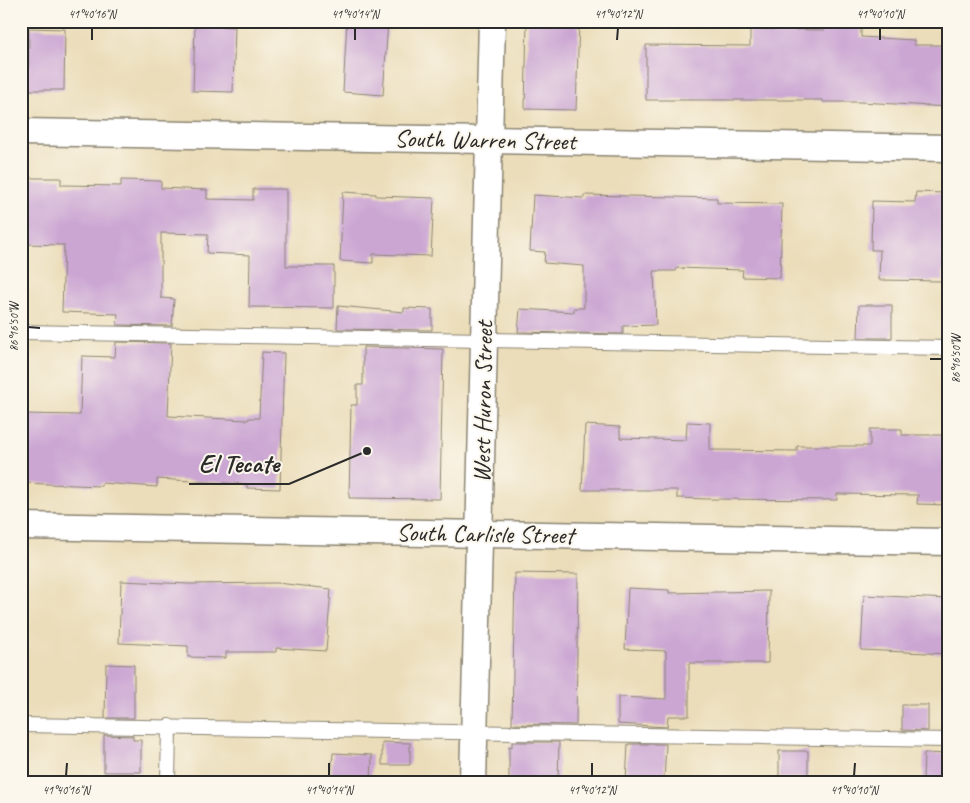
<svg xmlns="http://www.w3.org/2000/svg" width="970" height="803" viewBox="0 0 970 803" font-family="Caveat,sans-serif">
<rect width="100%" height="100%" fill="#fbf7ec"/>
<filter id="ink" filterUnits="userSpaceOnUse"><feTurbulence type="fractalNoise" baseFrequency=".02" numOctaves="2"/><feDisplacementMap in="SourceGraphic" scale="10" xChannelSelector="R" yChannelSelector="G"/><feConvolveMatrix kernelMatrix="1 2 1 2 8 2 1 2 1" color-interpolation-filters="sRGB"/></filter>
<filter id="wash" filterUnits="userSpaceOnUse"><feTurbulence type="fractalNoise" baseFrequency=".0096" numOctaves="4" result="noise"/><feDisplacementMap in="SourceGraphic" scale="20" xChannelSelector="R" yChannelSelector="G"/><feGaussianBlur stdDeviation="1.12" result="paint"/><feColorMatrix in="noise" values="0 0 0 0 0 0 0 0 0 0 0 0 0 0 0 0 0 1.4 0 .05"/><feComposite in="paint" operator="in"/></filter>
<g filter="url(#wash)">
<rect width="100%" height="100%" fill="#ebddb9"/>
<g id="blocks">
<g fill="#cba6d3">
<path d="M347 21H388L383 95 343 92Z"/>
<path d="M527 21H579L576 110 525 109Z"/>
<path d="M825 21H861V37L914 40V45H949V107L860 102H823V100H646V45L750 46V29L825 30Z"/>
<path d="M195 25 235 27 233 92 193 91Z"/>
<path d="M29 28 65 29 64 90H28Z"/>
<path d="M26 178H61V185L121 186V180L161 181V188L207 190V199L253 200V189H286V266H334V308L249 307 250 255 207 253 208 234 161 233V298L174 299 172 326 117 325 118 314 62 312 64 245 25 244Z"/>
<path d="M343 192 376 194V196L434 198 431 256 373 254V263L340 261Z"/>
<path d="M916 192 945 193 943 281 879 280 880 250H871L872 201 915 202Z"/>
<path d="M533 195 584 198V195L717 198V203L782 204 780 278 742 277 743 270 677 268 676 271H654L656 325 623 326V334L518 332 520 309 574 312V308H584V266L544 263 545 252 530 251Z"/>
<path d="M859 305H892V338H858Z"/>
<path d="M338 306 404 312V308L432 309V330L337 329Z"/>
<path d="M116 342 171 343 168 416 248 420 249 418H259L262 352 284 353 280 489 247 488V484L157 479V487L102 483 101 486 21 483 23 414 80 415 82 356 115 357Z"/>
<path d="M363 347 443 349 440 499 349 498 351 405H357V385H363Z"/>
<path d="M687 422 710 423V450L797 451V446H870V429H902V435H949V505L917 504 918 495 837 494V500L709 499 677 498V490H582L585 425 620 427V438L686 440Z"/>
<path d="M515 573 578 574 576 725 512 724Z"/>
<path d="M121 581 189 584 277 583 331 589 326 651 276 648V652H226V658L188 657V646L119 643Z"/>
<path d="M628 588 669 590V593L769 591 768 663H689V716H668L667 727 618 724V697L666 699V651L625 649Z"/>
<path d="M864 595 949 599V654L861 650Z"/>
<path d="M106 664 134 665V718H105Z"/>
<path d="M902 705H928V731L902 730Z"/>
<path d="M104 735 133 736V740H141V772H104Z"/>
<path d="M382 742 410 743V765H382Z"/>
<path d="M512 742H559L558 782H509V746L512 747Z"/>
<path d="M628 744H666L664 782H626Z"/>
<rect x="779" y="751" width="29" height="27"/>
<path d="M333 753 372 755 371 782H331Z"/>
<path d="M924 753 949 754V780L923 779Z"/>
</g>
</g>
</g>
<g filter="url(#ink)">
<use href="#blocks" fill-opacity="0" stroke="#8b8472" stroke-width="1"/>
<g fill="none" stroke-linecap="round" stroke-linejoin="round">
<defs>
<g id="lane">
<path d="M21 332 949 348"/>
<path d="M21 725 949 740"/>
<path d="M168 782 169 726"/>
</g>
<g id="street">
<path d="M21 132 949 148"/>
<path d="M21 526 949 542"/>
<path d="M473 782 492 21"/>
</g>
</defs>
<use href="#lane" stroke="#8b8472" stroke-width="16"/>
<use href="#street" stroke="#8b8472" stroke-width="29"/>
<use href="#lane" stroke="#fff" stroke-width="14"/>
<use href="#street" stroke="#fff" stroke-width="26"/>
</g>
</g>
<path fill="none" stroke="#2b2b2b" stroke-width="2" d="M92 40V28M355 40V28M617 40 618 28M880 40V28M28 327 40 328M930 359H942M66 776 67 763M329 776V763M592 776V763M854 776 855 763"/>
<g text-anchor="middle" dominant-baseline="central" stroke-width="4" stroke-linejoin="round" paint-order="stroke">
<g font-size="25" fill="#2b2b2b" stroke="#fbf7ec">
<text transform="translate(485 140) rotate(1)">South Warren Street</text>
<text transform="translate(483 402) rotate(-89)">West Huron Street</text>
<text transform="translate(485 534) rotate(1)">South Carlisle Street</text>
</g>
</g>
<path fill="none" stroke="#2b2b2b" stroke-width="2" d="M367 451L289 484H189"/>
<circle fill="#2b2b2b" stroke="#fbf7ec" stroke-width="2" cx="367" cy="451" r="5"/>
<g font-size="26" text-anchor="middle" font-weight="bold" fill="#2b2b2b" stroke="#fbf7ec" stroke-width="4" stroke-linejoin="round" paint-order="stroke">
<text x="239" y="472">El Tecate</text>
</g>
<rect width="970" height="803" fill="none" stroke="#fbf7ec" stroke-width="55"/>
<rect x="28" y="28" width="914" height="748" fill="none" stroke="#2b2b2b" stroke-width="2"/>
<g font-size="12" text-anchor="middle" fill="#2b2b2b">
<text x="92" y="18">41°40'16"N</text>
<text x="355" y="18">41°40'14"N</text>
<text x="618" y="18">41°40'12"N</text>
<text x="880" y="18">41°40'10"N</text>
<text transform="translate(14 327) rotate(-90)" y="4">86°16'50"W</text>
<text transform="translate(956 359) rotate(-90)" y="4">86°16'50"W</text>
<text x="66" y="794">41°40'16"N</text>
<text x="329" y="794">41°40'14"N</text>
<text x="592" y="794">41°40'12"N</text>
<text x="854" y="794">41°40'10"N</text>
</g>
</svg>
